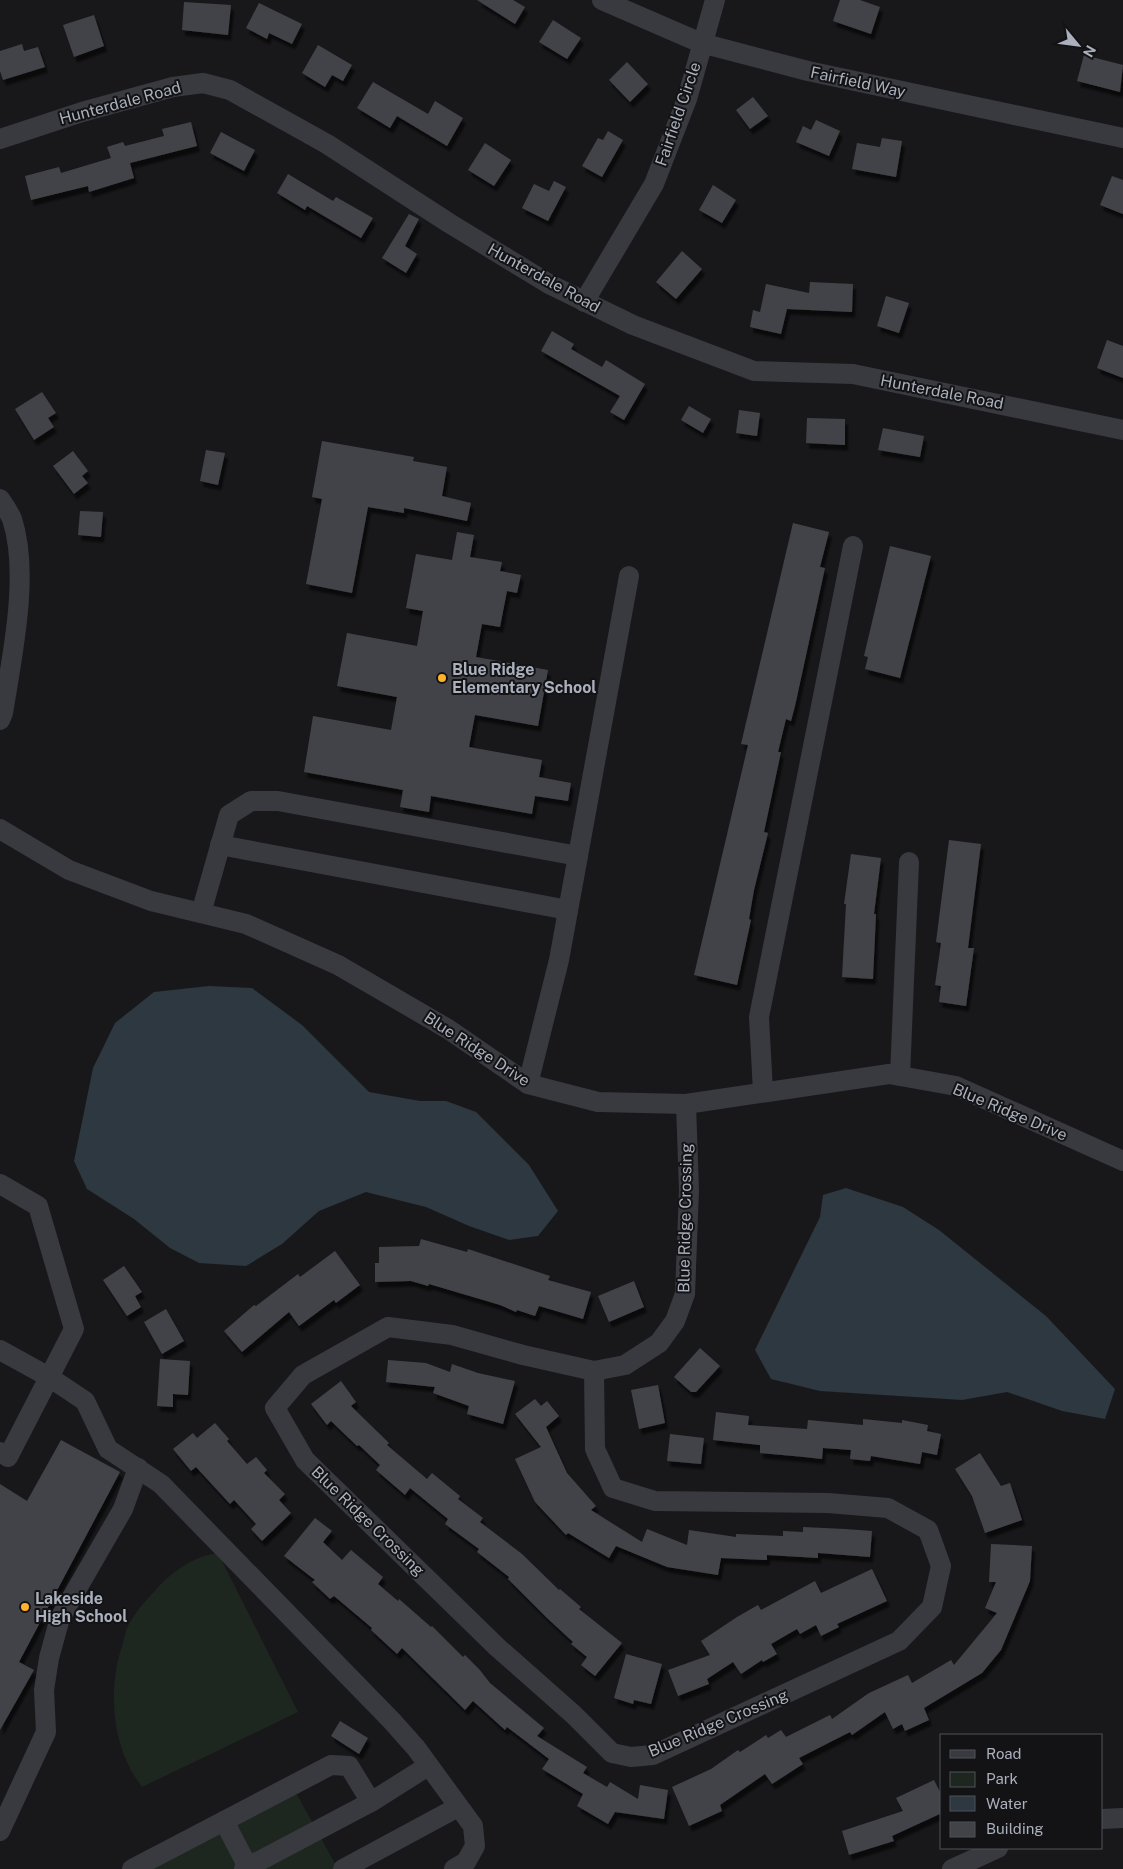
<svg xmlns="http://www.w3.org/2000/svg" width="1123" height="1869" viewBox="0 0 1123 1869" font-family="'Public Sans',sans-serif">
<defs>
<filter id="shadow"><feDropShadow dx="3" dy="5.5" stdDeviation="1" flood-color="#0009"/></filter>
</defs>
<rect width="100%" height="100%" fill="#18181b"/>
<g fill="#1e271f">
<path d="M218 1553 298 1712 142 1787C112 1748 107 1692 122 1646 124 1640 125 1633 127 1628 135 1611 150 1596 162 1583 177 1568 197 1556 218 1553Z"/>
<path d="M290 1782 338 1869H136Z"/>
</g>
<g fill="#2d3840">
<path d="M209 986 252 988 302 1025 369 1092 420 1101H446L476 1112 529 1165 558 1211 538 1236 509 1240 469 1226 426 1207 366 1192 319 1211 282 1244 246 1266 199 1263 170 1248 134 1219 87 1189 74 1161 93 1068 115 1023 154 992Z"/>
<path d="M846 1188 903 1207 939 1230 1046 1316 1115 1389 1105 1419 1062 1411 1007 1392 962 1400 820 1391 771 1379 755 1350 820 1217 823 1195Z"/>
</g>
<g fill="#424348" filter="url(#shadow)">
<path d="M477 0H513L525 7 515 24Z"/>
<path d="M840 0H860L880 7 871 34 833 21Z"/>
<path d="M184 2 231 5 228 35 182 30Z"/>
<path d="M259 3 302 24 292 44 269 33 267 39 246 28Z"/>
<path d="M94 15 104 46 74 57 63 25Z"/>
<path d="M553 20 581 38 567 59 539 42Z"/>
<path d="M22 44 24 51 38 47 45 67 3 80 0 71V51Z"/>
<path d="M318 45 352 65 343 81 332 75 325 87 302 73Z"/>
<path d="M1084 55 1123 65 1120 92 1077 81Z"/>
<path d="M627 62 648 84 630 102 609 80Z"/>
<path d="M373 82 428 114 435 101 463 118 447 146 397 116 390 128 357 108Z"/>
<path d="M753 97 768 116 750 129 736 110Z"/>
<path d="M816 120 840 131 829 156 796 142 803 126 811 130Z"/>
<path d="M191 122 197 146 130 163 134 178 89 192 88 186 31 200 25 176 59 167 61 173 111 158 107 147 123 142 125 146 164 136 162 129Z"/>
<path d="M608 131 623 140 602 177 582 166 598 138 603 140Z"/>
<path d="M221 132 255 150 244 171 210 153Z"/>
<path d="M882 138 902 141 896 177 852 169 857 143 880 147Z"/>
<path d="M485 143 511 160 494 186 468 170Z"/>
<path d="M288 174 333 201 336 197 373 218 361 238 307 206 305 210 277 193Z"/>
<path d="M1112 176 1123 180V214L1100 205Z"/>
<path d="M554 181 566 187 548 221 522 208 534 184 549 191Z"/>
<path d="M713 185 736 200 722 223 699 210Z"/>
<path d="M409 214 419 219 405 246 417 254 406 273 382 258Z"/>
<path d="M682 251 702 269 676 299 656 282Z"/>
<path d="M810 282 853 284 852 312 787 309 781 334 750 327 753 310 760 312 766 284 809 293Z"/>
<path d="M886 296 909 303 899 333 877 326Z"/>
<path d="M552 331 574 344 571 349 602 367 606 360 645 384 624 420 610 412 620 396 541 351Z"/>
<path d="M1107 340 1123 346V378L1097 368Z"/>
<path d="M42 392 56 413 48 418 54 427 34 440 15 409Z"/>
<path d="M689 406 711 419 703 433 681 420Z"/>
<path d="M739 410 760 413 757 436 736 433Z"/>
<path d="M807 418 845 419V445L806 443Z"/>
<path d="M883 428 924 436 920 457 878 450Z"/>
<path d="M322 441 414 457 413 461 447 467 442 496 471 503 467 521 404 508V513L368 507 352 593 306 584 322 499 312 497Z"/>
<path d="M206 450 225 453 218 485 200 481Z"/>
<path d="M73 451 88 471 82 476 88 483 74 494 53 466Z"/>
<path d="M80 511 103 512 101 537 78 535Z"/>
<path d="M793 523 829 532 820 567 825 568 795 706 791 721 786 719 778 752H781L764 832 768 833 754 890 749 919 751 920 737 985 694 975 748 745 741 744Z"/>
<path d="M457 532 474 535 470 557 502 562 500 571 521 575 517 593 507 591 500 627 482 624 476 657 548 670 538 726 475 715 469 747 542 760 539 777 571 783 568 801 535 796 532 814 431 796 429 812 400 807 403 790 304 772 313 716 391 730 397 697 337 686 347 633 417 646 423 611 406 608 416 554 452 560Z"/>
<path d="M890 546 931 556 900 678 865 669 868 657 864 656Z"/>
<path d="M949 840 981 844 968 948H974L966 1006 939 1002 941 986 935 985 941 943 936 942Z"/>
<path d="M851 854 881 858 874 914H876L873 979 842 977 846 904H844Z"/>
<path d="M421 1239 467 1252 468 1249 550 1276 548 1280 591 1292 583 1319 539 1306 535 1316 517 1310 516 1312 500 1305 429 1284 428 1286 411 1281 375 1282V1263H379V1247L419 1246Z"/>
<path d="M335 1251 360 1285 336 1303 334 1300 299 1326 289 1312 242 1352 224 1331 254 1305 256 1306 298 1274 300 1277Z"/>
<path d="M124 1266 142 1292 135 1296 141 1307 127 1316 103 1280Z"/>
<path d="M634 1281 644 1307 609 1322 598 1296Z"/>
<path d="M166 1309 184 1341 162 1354 144 1322Z"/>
<path d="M700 1348 720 1366 696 1392H691L674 1377Z"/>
<path d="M160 1359 190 1361 188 1395 173 1394V1407L157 1406Z"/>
<path d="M388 1360 426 1363 450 1372 452 1364 478 1373 515 1381 503 1424 467 1414 469 1406 433 1393 435 1387 386 1382Z"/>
<path d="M341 1381 356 1402 351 1406 389 1443 387 1445 427 1479 432 1473 460 1496 458 1499 483 1518 480 1522 522 1554 559 1590 560 1589 581 1607 579 1609 622 1643 595 1676 581 1665 587 1657 571 1644 573 1642 547 1618 508 1579 509 1577 477 1552 479 1549 445 1524 448 1519 410 1488 405 1495 376 1470 380 1465 359 1445 357 1446 331 1421 327 1425 311 1404Z"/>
<path d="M658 1385 665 1423 639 1429 631 1390Z"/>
<path d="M535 1399 541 1406 547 1401 559 1416 546 1427 567 1473 596 1506 591 1510 642 1542 647 1529 687 1545 689 1530 736 1537V1534L783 1536V1531L803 1532V1527L845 1529 872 1531 870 1557 818 1553V1558L767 1555V1560L721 1558 718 1575 667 1567 616 1546 609 1558 568 1533 566 1535 535 1502 515 1459 541 1447 515 1414Z"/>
<path d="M716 1412 749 1416 748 1425 807 1429 808 1420 863 1425V1419L902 1423V1420L928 1425 927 1431 941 1434 937 1455 922 1452 920 1464 871 1456 870 1461 850 1459 851 1450 823 1448 822 1459 804 1457 760 1453V1445L713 1440Z"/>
<path d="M215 1423 229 1439 227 1441 247 1464 256 1457 267 1470 264 1473 285 1494 279 1500 291 1513 262 1541 251 1529 256 1524 234 1500 230 1504 196 1467 191 1471 173 1449 193 1433 197 1438Z"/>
<path d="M670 1434 704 1438 701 1464 667 1461Z"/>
<path d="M61 1440 120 1472 19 1662 34 1670 0 1730V1484L27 1501Z"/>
<path d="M980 1453 1001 1486 1010 1483 1022 1520 985 1533 972 1496 955 1469Z"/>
<path d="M315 1518 332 1531 323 1542 342 1560 351 1550 383 1577 378 1584 398 1601 399 1599 431 1627 432 1626 463 1657 465 1655 479 1669 490 1683 544 1728 537 1736 587 1767 583 1773 607 1787 610 1782 638 1799 640 1785 668 1790 664 1819 615 1812 608 1824 577 1806 583 1794 542 1769 549 1759 507 1727 505 1730 473 1701 465 1710 402 1648 397 1654 371 1630 372 1628 334 1596 330 1599 312 1582 315 1580 284 1556Z"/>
<path d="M991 1544 1032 1546 1030 1581 1001 1650 982 1673 924 1708 929 1720 905 1731 902 1724 893 1729 885 1712 852 1735 850 1732 799 1758 803 1764 772 1784 765 1774 720 1805 722 1811 689 1826 672 1787 711 1769 738 1750 740 1752 766 1735 768 1738 781 1730 786 1737 830 1715 832 1719 869 1693 908 1675 912 1683 951 1660 954 1665 997 1613 985 1608 996 1582H989Z"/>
<path d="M872 1569 887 1601 837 1624 839 1627 821 1636 816 1625 800 1634 797 1629 771 1644 777 1654 763 1662 762 1660 741 1674 733 1662 707 1679 709 1684 678 1696 668 1670 710 1655 701 1641 737 1617 758 1605 761 1610 815 1581 821 1593Z"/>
<path d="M626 1654 662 1664 651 1704 634 1700 633 1704 614 1698Z"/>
<path d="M340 1721 368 1738 359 1754 331 1736Z"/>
<path d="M934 1780 942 1796V1813L892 1836 894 1841 849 1855 842 1831 903 1811 896 1798Z"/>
</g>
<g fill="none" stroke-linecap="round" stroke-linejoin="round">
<g stroke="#393a40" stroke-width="20">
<path d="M602 0 701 43 808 71 1123 138"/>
<path d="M0 139 82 112 173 87 203 83 230 90 327 144 449 223 549 284 633 325 754 371 853 374 1123 430"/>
<path d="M584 302 654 184 687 99 715 0"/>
<path d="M0 499C4 505 9 512 12 519 30 574 12 656 3 713L0 720"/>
<path d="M0 829 69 870 151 901 246 924 338 965 448 1029 528 1084 598 1102 686 1104 889 1074 956 1086 1123 1161"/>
<path d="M220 845 568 910"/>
<path d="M201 913 229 815 251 801H278L578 856"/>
<path d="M900 1076 909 862"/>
<path d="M528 1084 559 960 629 576"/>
<path d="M763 1092 759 1017 853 546"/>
<path d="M0 1184 38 1206 74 1329 8 1457 0 1452"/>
<path d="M388 1327 452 1335 523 1355 594 1371 595 1449 613 1488 655 1501 828 1503 888 1508 928 1530 941 1566 932 1607 899 1641 653 1755 631 1757 612 1753 574 1715 497 1647 305 1460 275 1408 303 1375Z"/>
<path d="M0 1350 49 1377 85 1401 108 1449 161 1484 392 1721 416 1748 473 1826 475 1846 466 1862 454 1869"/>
<path d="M594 1371 625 1365 659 1343 675 1321 685 1294 689 1190 686 1104"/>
<path d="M1102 1819 1123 1818"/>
<path d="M224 1821 249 1869"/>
<path d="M0 1831 46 1732 44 1690 49 1658 60 1618 123 1509 138 1468"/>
<path d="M132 1869 331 1765 349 1766 371 1802 428 1766"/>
<path d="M244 1869 371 1802"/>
<path d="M343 1869 458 1807"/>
<path d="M952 1869 998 1848"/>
</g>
</g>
<g fill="#ffb22c" stroke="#131316" stroke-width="2">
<circle cx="442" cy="678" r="5"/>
<circle cx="25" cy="1607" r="5"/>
</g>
<g text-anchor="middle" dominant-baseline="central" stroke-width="4" stroke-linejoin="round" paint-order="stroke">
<g font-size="16" fill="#aab0bc" stroke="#131316">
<text transform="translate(858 82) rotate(12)">Fairfield Way</text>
<text transform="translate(120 103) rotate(-15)">Hunterdale Road</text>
<text transform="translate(678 114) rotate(-71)">Fairfield Circle</text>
<text transform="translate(544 278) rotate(29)">Hunterdale Road</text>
<text transform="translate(942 392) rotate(11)">Hunterdale Road</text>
<text transform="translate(477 1049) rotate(33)">Blue Ridge Drive</text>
<text transform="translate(1010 1112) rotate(23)">Blue Ridge Drive</text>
<text transform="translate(685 1218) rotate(-89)">Blue Ridge Crossing</text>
<text transform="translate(368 1521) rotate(44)">Blue Ridge Crossing</text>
<text transform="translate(718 1723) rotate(-23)">Blue Ridge Crossing</text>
</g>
<g font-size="16" font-weight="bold" fill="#aab0bc" stroke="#131316" text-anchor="start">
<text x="452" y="669">Blue Ridge<tspan x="452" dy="18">Elementary School</tspan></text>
<text x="35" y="1598">Lakeside<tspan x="35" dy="18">High School</tspan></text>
</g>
</g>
<rect x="940" y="1734" width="162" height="115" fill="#131316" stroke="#4f5258"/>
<rect x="950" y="1750" width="25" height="8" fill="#393a40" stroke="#4f5258"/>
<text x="986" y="1759" font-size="15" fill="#aab0bc">Road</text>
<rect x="950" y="1772" width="25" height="15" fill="#1e271f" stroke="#4f5258"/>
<text x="986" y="1784" font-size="15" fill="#aab0bc">Park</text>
<rect x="950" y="1796" width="25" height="15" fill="#2d3840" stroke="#4f5258"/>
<text x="986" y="1809" font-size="15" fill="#aab0bc">Water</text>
<rect x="950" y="1822" width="25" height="15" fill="#424348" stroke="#4f5258"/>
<text x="986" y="1834" font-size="15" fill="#aab0bc">Building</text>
<g transform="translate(1078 45) rotate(119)" stroke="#131316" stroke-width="4" paint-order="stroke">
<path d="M0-4L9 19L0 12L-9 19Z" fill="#aab0bc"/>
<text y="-8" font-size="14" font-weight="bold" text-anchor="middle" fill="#aab0bc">N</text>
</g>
</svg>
